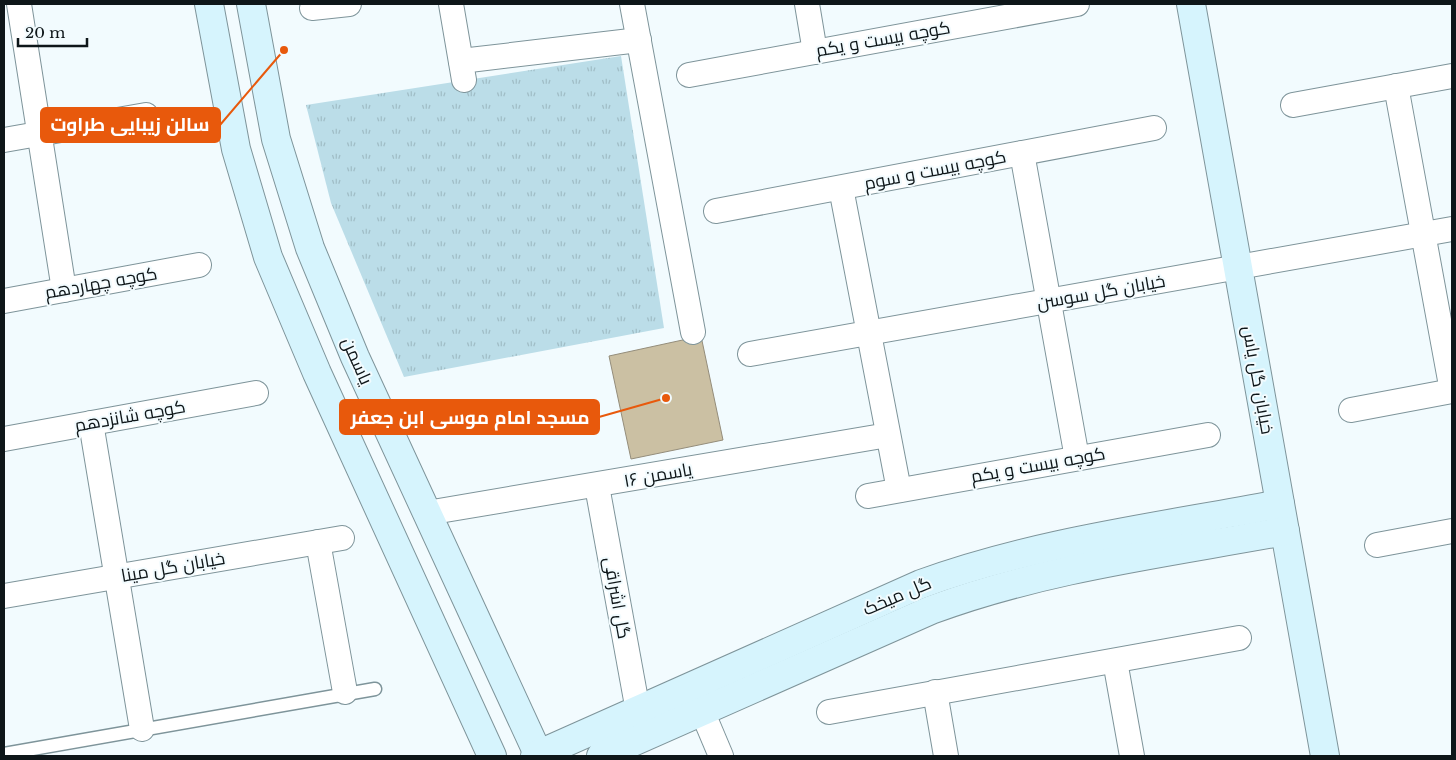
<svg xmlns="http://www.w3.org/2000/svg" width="1456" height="760" viewBox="0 0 1456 760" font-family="'Libre Baskerville',Cairo,serif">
<defs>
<pattern id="grass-tufts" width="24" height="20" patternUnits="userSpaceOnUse" patternTransform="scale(1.25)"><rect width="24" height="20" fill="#bbdde8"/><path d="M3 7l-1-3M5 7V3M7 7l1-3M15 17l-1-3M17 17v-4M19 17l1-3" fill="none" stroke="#a0bdc6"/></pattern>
</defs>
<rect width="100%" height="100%" fill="#f2fbfe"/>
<path fill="url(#grass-tufts)" d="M621 56 664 328 404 377 331 203 306 105Z"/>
<path fill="#cbc0a3" stroke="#948d7b" d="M701 336 723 440 631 459 609 356Z"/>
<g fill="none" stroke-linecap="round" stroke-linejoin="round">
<defs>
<path id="lane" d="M4 754 375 689"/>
<g id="street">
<path d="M19 4 64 290"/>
<path d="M451 4 464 80"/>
<path d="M632 4 693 332"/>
<path d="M807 4 815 52"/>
<path d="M312 8 349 4"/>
<path d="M461 61 639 40"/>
<path d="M689 75 1077 4"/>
<path d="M1396 86 1452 391"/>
<path d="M1293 105 1452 76"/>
<path d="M4 140 146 115"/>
<path d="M1022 153 1077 458"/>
<path d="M841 188 899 490"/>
<path d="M716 211 1154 128"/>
<path d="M4 301 199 265"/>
<path d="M750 354 1452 229"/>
<path d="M1351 410 1452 391"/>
<path d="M91 423 142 729"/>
<path d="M4 439 256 393"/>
<path d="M597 486 638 711"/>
<path d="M868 496 1208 435"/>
<path d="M427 513 888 435"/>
<path d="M318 542 345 692"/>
<path d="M1377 545 1452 531"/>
<path d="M4 596 342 538"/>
<path d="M1115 661 1132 756"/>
<path d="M935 692 946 756"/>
<path d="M702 711 721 756"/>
<path d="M829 712 1239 638"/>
</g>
<g id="secondary">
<path d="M209 4 236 149 268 257 317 373 492 756"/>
<path d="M251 4 276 139 310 248 355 357 539 756"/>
<path d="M1191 4 1325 756"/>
<path d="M535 756 921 584C1036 542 1159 527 1280 504"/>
<path d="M601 756 931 610C1044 568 1166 553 1285 531"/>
</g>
</defs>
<use href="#lane" stroke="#7e949a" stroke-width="15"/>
<use href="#street" stroke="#7e949a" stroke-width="26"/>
<use href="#secondary" stroke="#7e949a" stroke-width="30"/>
<use href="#lane" stroke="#fff" stroke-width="12"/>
<use href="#street" stroke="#fff" stroke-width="24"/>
<use href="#secondary" stroke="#d6f4fd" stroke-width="28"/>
</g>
<g text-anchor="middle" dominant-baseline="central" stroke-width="4" stroke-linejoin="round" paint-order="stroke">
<g font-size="18" fill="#0e1619" stroke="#f2fbfe">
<text transform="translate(883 39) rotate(-10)">کوچه بیست و یکم</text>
<text transform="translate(935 170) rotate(-11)">کوچه بیست و سوم</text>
<text transform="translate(101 283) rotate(-10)">کوچه چهاردهم</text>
<text transform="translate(1101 292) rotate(-10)">خیابان گل سوسن</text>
<text transform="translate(357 361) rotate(66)">یاسمن</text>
<text transform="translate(1258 380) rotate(80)">خیابان گل یاس</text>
<text transform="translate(130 416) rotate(-10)">کوچه شانزدهم</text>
<text transform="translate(1038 465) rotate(-10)">کوچه بیست و یکم</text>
<text transform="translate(658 475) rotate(-10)">یاسمن ۱۶</text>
<text transform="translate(173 567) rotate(-10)">خیابان گل مینا</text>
<text transform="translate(897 596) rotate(-23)">گل میخک</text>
<text transform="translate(617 598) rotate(80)">گل اشراقی</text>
</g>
</g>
<path fill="none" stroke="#e8590c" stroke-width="2" d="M284 50L220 125M666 398L599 417"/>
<g fill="#e8590c" stroke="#f2fbfe" stroke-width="2">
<circle cx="284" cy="50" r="5"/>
<circle cx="666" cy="398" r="5"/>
</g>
<g fill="#e8590c" stroke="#e8590c" stroke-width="2">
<rect x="41" y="108" width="179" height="34" rx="5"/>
<rect x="340" y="400" width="259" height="34" rx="5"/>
</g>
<g font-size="19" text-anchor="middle" font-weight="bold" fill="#fff">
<text x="130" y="131">سالن زیبایی طراوت</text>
<text x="470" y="424">مسجد امام موسی ابن جعفر</text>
</g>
<rect width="1456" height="760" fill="none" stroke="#0e1619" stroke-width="10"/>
<path d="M18 38v8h69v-8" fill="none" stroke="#0e1619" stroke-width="2.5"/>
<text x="25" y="38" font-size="15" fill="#0e1619" stroke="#f2fbfe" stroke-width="4" paint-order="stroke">20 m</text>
</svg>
